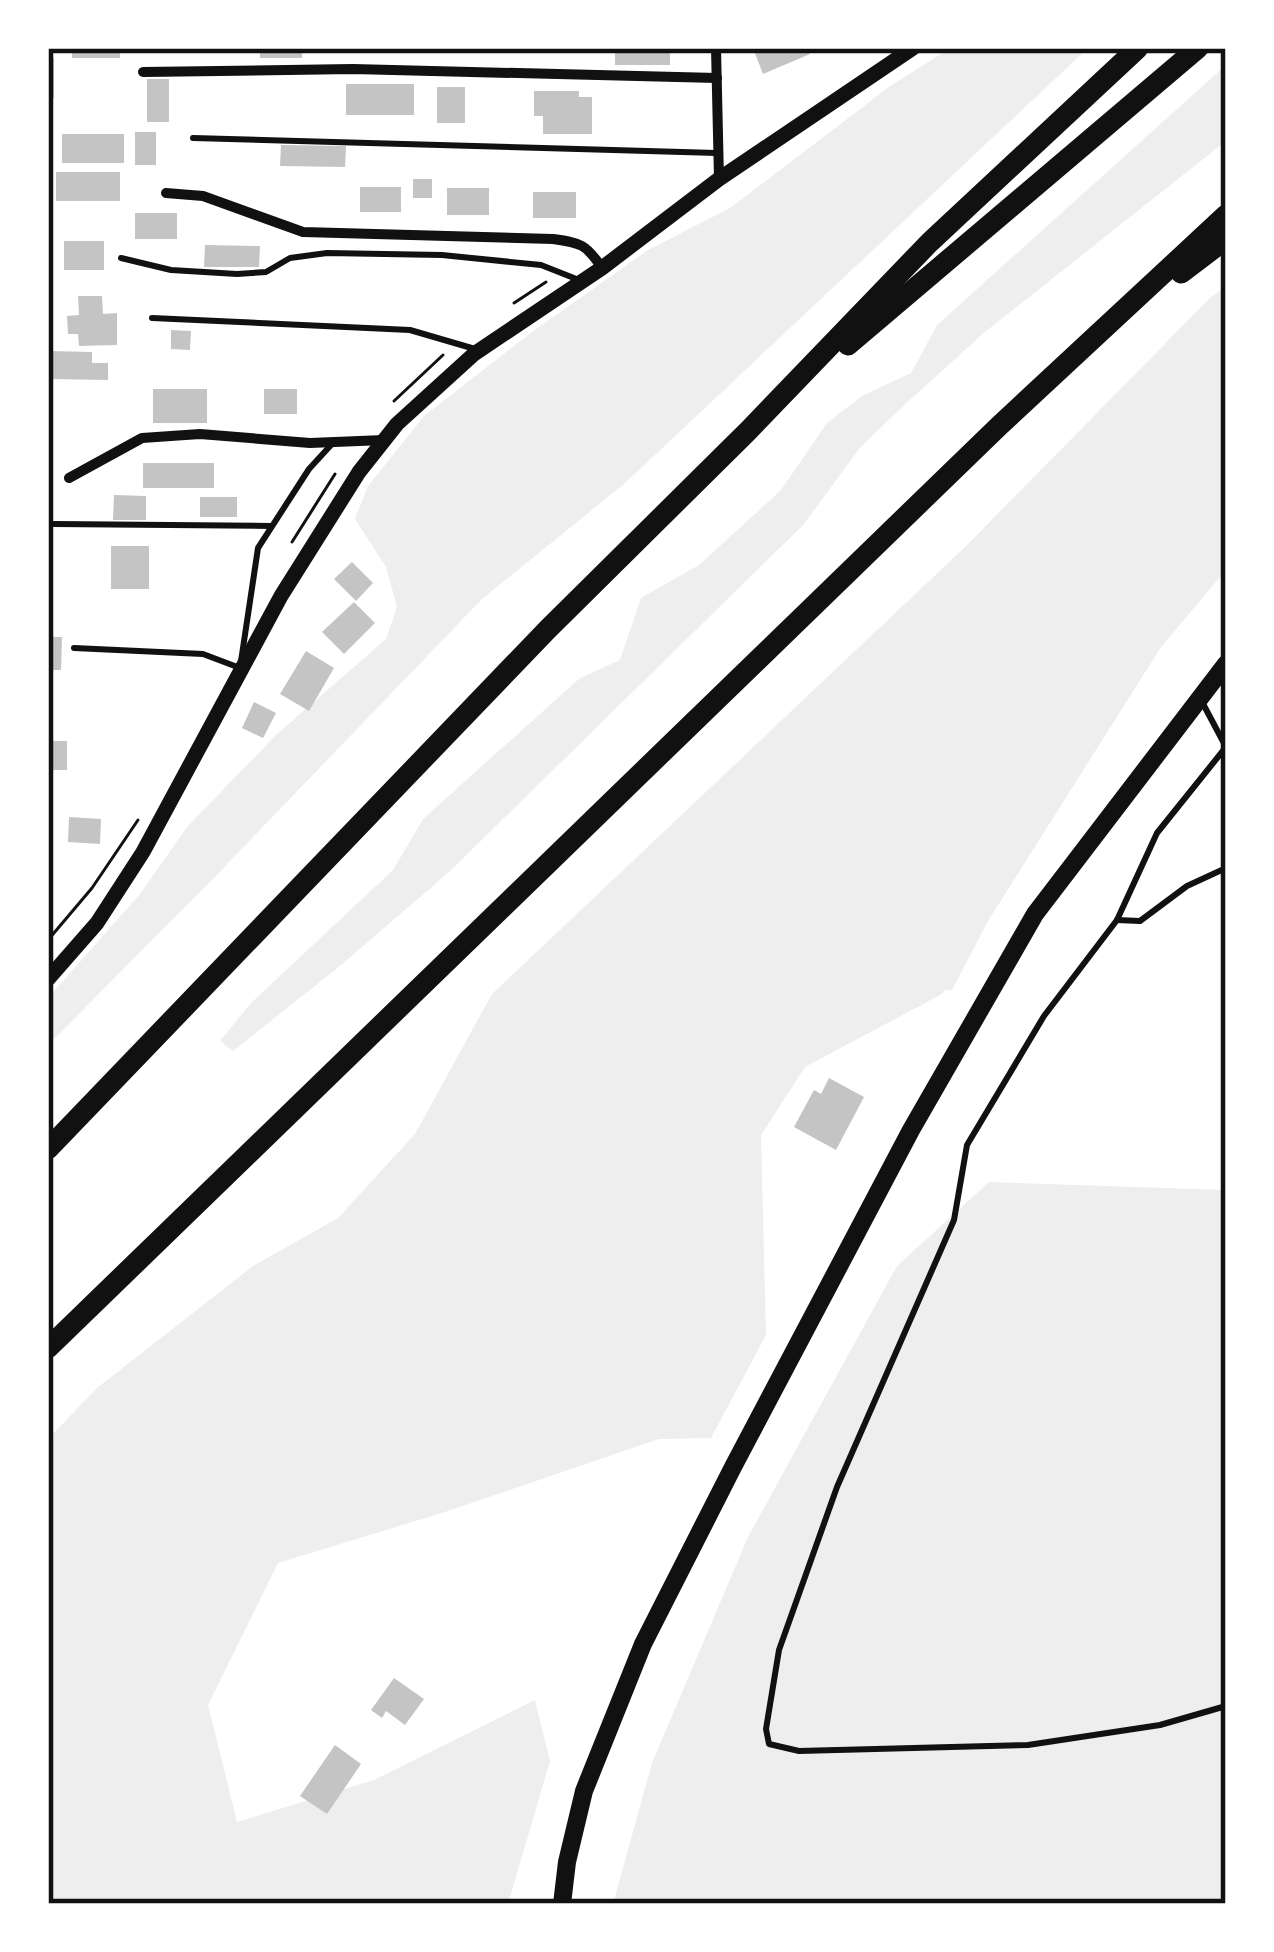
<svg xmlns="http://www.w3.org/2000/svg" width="1274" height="1952" viewBox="0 0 1274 1952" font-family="Lato,sans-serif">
<rect width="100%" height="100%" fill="#fff"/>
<g fill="#eee">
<path d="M950 48H1088L624 484 482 599 206 886 48 1045V998L140 894 187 827 277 734 386 639 397 607 386 567 355 519 368 486 424 416 532 332 648 250 730 208 889 87Z"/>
<path d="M1226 65V141L985 332 903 406 859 449 804 524 449 872 340 966 233 1051 220 1041 250 1004 393 870 423 819 580 678 620 660 641 598 699 565 781 490 827 423 862 396 911 373 937 325Z"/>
<path d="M1226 286V570L1161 647 988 921 952 990H945L942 994 805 1067 761 1135 766 1335 711 1438 659 1439 448 1511 278 1563 208 1705 237 1822 374 1780 535 1700 550 1761 508 1904H48V1439L97 1388 253 1266 338 1218 415 1134 492 994 964 548 1210 298Z"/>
<path d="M989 1182 1226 1190V1904H613L652 1763 748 1537 897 1266Z"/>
</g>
<g fill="#c4c4c4">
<rect x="72" y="48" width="48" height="10"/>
<rect x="260" y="48" width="42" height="10"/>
<rect x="615" y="48" width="55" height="17"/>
<path d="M753 48H808L810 54 763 74Z"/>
<rect x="48" y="58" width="6" height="40"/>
<rect x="147" y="79" width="22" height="43"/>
<rect x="346" y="84" width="68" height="31"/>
<rect x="437" y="87" width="28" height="36"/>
<path d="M534 91H579V97H592V134H543V116H534Z"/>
<rect x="135" y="132" width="21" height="33"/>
<rect x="62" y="134" width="62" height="29"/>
<path d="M281 145 346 146 345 167 280 166Z"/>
<rect x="56" y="172" width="64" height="29"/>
<rect x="413" y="179" width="19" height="19"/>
<rect x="360" y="187" width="41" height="25"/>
<rect x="447" y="188" width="42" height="27"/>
<rect x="533" y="192" width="43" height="26"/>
<rect x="135" y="213" width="42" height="26"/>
<rect x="64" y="241" width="40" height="29"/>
<path d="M205 245 260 246 259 267H204Z"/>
<path d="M78 296H102L103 314 117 313V345L79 346 78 334H68L67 316 79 315Z"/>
<path d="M171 330 191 331 190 350 171 349Z"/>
<path d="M50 351 92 352V363H108V380L50 379Z"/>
<rect x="153" y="389" width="54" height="34"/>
<rect x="264" y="389" width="33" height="25"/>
<rect x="143" y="463" width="71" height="25"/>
<path d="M114 495 146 496V520H113Z"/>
<rect x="200" y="497" width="37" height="20"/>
<rect x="111" y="546" width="38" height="43"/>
<path d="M352 562 373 583 356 601 334 579Z"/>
<path d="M354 602 375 623 344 654 322 632Z"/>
<path d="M48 637H62L61 670H48Z"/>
<path d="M306 651 334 668 309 711 280 694Z"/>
<path d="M254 702 276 713 263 738 242 728Z"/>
<rect x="48" y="741" width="19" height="29"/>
<path d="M69 817 101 819 100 844 68 842Z"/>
<path d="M829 1078 864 1097 836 1150 794 1127 814 1090 821 1094Z"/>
<path d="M394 1678 424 1699 405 1725 386 1711 382 1718 371 1710Z"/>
<path d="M335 1745 361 1764 327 1814 300 1796Z"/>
</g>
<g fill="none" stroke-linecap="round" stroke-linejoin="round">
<g stroke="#111" stroke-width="3">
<path d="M514 303 546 282"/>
<path d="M394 401 443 355"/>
<path d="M292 542 335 474"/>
<path d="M48 940 92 888 138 820"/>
</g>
<g stroke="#111" stroke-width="6">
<path d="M193 138 717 153"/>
<path d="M121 258 171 270 237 274 266 272 290 258 327 253 442 255 541 265 579 280"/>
<path d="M152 318 410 330 475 349"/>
<path d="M54 524 271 526"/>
<path d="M74 648 203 654 240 668 258 548 309 469 331 445"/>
<path d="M1201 700 1226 747 1157 833 1117 920 1044 1016 967 1145 954 1220 837 1487 779 1650 766 1729 769 1744 799 1751 1028 1745 1160 1725 1226 1706"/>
<path d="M1117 920 1140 921 1187 886 1226 868"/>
</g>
<g stroke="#111" stroke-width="10">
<path d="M716 48 719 179"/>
<path d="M143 72 353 69 717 78"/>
<path d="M166 193 203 196 303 232 553 239C581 243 586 244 602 268"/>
<path d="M69 478 142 438 200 434 310 443 384 440"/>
</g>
<path stroke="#111" stroke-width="15" d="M48 979 97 923 143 852 281 596 359 472 397 424 474 354 602 268 719 179 913 48"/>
<path stroke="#111" stroke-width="18" d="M562 1904 567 1862 584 1791 643 1644 733 1467 911 1130 1035 914 1226 664"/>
<g stroke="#111" stroke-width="21">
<path d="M1181 273 1226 239"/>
<path d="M848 345 1198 48"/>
<path d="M48 1149 548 629 748 431 929 243 1138 48"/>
<path d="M48 1348 999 426 1226 215"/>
</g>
</g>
<rect width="1274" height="1952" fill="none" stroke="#ffffff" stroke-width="102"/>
<rect x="51" y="51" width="1172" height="1850" fill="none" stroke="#111" stroke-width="4.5"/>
</svg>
